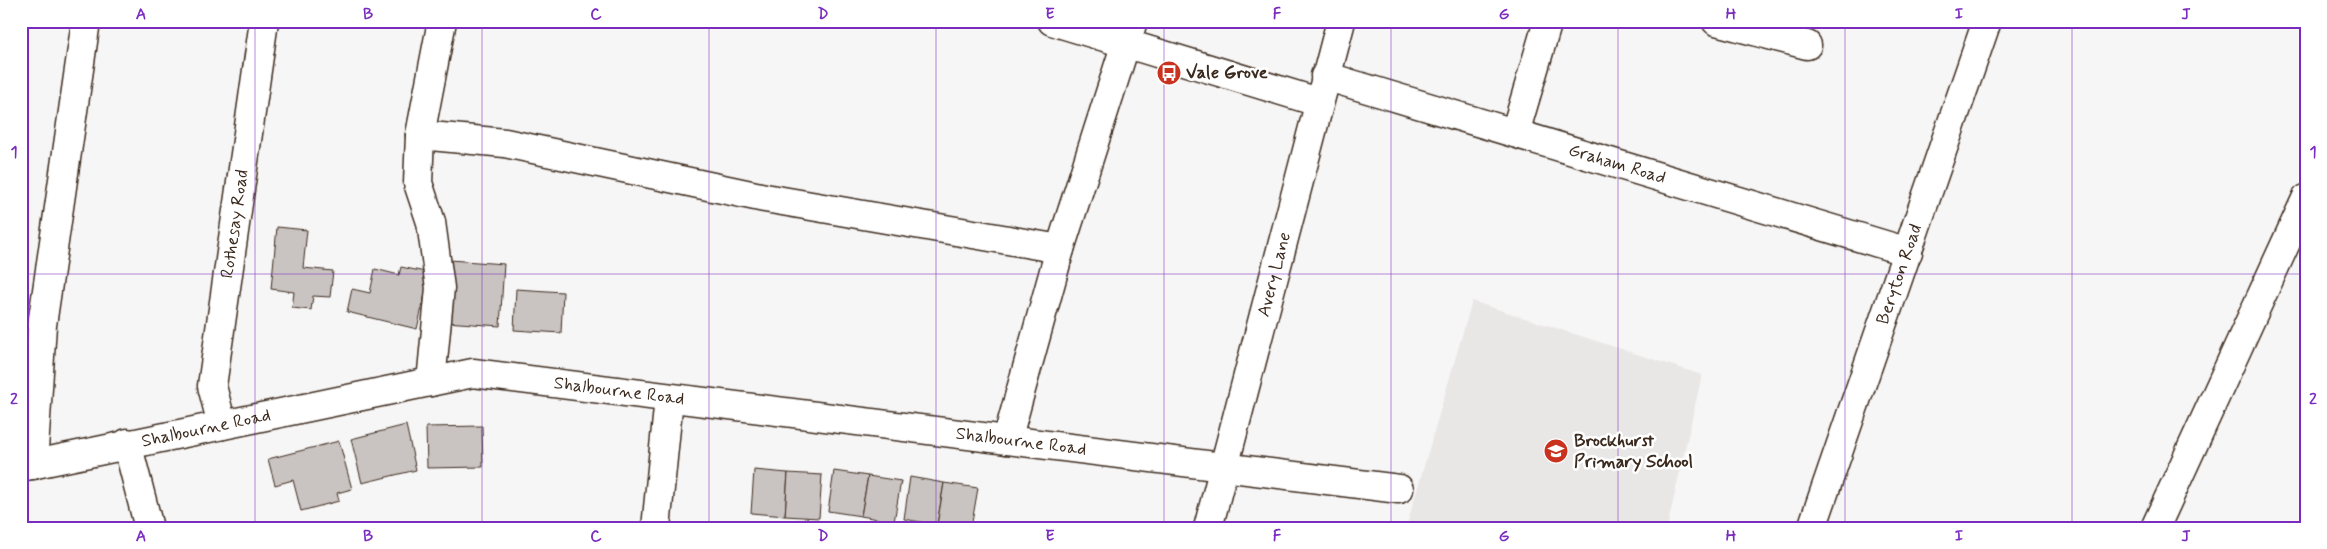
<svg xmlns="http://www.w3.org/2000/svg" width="2327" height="549" viewBox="0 0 2327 549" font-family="Mynerve,sans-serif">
<rect width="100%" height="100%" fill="#f7f6f6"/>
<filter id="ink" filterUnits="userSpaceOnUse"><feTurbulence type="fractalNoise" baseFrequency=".02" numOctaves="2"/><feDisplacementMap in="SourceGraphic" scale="10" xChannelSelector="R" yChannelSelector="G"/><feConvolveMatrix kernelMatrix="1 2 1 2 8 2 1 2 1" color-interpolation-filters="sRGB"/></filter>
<g filter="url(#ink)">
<path fill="#e9e7e6" d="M1472 301 1702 375 1667 528H1406Z"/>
<g fill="#c9c3c1" stroke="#3b2a1e">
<path d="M277 227 307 230 303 268 333 271 330 297 313 296 311 310 292 308 294 292 271 289Z"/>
<path d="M450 260 504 264 500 326 446 322Z"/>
<path d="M401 267 430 273 417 329 347 312 352 289 370 293 375 269 399 275Z"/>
<path d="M516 289 563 292 561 333 514 330Z"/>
<path d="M406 425 416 470 362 483 351 439Z"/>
<path d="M482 426 483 467 427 468 426 427Z"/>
<path d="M339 441 352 489 337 493 339 501 301 511 293 480 275 485 268 459Z"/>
<path d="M754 470 788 473 785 516 751 513Z"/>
<path d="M834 471 868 476 861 516 828 511Z"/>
<path d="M788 473 822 475 819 518 785 516Z"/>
<path d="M868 476 901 481 894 522 861 516Z"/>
<path d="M910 477 944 483 937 525 904 519Z"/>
<path d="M944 483 978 488 971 528 937 525Z"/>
</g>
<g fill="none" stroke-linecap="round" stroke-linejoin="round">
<defs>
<g id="minor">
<path d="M1052 21 1318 102"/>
<path d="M1716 21 1807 45"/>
<path id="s1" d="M1325 76 1908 252"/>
<path d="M1515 133 1548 21"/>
<path d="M420 135 505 143 765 198 1060 249"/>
<path d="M431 382 440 288 431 222 418 183 420 135 442 21"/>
<path id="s2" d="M222 425 212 386 264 21"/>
<path d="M1007 440 1060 249 1133 21"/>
<path d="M127 443 149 528"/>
<path d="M33 465 42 325 86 21"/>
<path id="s3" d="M21 467 473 373 1399 489"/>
<path d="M656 528 669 398"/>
<path id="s4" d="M1208 528 1341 21"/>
<path id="s5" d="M1814 528V522L1987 21"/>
<path d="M2155 528 2306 199"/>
</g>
</defs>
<use href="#minor" stroke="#3b2a1e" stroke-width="31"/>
<use href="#minor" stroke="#fff" stroke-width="28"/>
</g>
</g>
<path fill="none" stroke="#7b2cbf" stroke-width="1" stroke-opacity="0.55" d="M255 21V528M482 21V528M709 21V528M936 21V528M1164 21V528M1391 21V528M1618 21V528M1845 21V528M2072 21V528M21 274H2306"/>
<defs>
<symbol id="bus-disc" viewBox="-11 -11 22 22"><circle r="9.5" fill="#c8321e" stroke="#fff"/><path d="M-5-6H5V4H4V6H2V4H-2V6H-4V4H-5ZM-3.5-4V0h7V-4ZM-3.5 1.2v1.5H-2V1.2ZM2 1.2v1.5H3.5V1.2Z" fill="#fff"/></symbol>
<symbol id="school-disc" viewBox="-11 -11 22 22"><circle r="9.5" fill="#c8321e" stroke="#fff"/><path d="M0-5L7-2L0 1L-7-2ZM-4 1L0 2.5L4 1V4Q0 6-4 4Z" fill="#fff"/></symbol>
</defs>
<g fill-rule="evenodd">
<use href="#bus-disc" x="1155" y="59" width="28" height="28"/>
<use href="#school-disc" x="1542" y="437" width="28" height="28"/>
</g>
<g text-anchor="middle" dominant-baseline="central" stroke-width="5" stroke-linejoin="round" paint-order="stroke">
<g font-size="18" font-weight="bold" fill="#3b2a1e" stroke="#fff" text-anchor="start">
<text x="1186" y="73">Vale Grove</text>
<text x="1574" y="441">Brockhurst<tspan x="1574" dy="21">Primary School</tspan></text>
</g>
<g font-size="18" fill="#3b2a1e" stroke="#fff">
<text stroke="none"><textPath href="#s1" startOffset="305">Graham Road</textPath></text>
<text stroke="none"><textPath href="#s2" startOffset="204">Rothesay Road</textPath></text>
<text stroke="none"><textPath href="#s4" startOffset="262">Avery Lane</textPath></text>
<text stroke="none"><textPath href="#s5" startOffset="268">Beryton Road</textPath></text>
<text stroke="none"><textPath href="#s3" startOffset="609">Shalbourne Road</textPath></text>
<text stroke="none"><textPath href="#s3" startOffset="189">Shalbourne Road</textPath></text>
<text stroke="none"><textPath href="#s3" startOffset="1014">Shalbourne Road</textPath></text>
</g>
</g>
<rect width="2327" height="549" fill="none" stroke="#fff" stroke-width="55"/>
<rect x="28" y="28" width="2272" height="494" fill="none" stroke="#7b2cbf" stroke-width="2"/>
<g font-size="16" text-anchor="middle" font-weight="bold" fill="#7b2cbf">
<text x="141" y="19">A</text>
<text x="368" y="19">B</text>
<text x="596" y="19">C</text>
<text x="823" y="19">D</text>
<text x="1050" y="19">E</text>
<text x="1277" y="19">F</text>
<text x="1504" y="19">G</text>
<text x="1731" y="19">H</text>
<text x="1959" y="19">I</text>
<text x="2186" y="19">J</text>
<text x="14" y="157">1</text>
<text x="2313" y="157">1</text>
<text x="14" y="404">2</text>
<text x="2313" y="404">2</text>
<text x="141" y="541">A</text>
<text x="368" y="541">B</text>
<text x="596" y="541">C</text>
<text x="823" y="541">D</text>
<text x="1050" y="541">E</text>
<text x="1277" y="541">F</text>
<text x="1504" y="541">G</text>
<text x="1731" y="541">H</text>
<text x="1959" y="541">I</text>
<text x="2186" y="541">J</text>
</g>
</svg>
